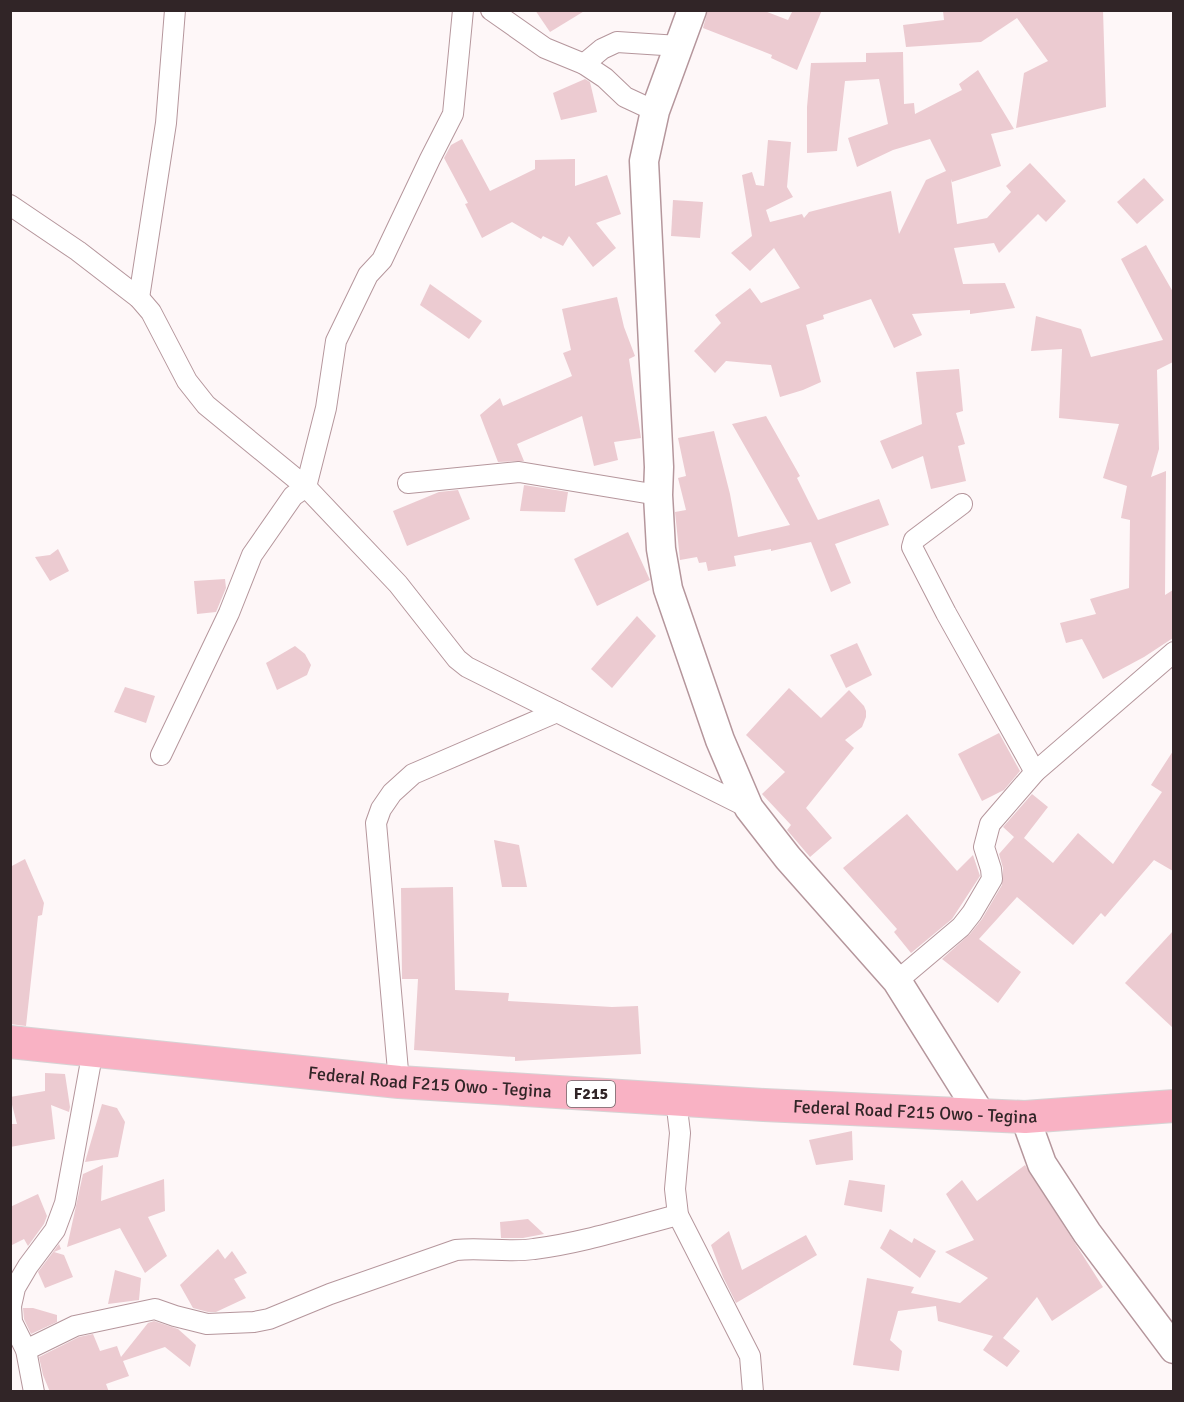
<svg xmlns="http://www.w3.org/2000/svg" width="1184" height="1402" viewBox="0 0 1184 1402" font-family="Signika,sans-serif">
<rect width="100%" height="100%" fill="#fef7f8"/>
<g fill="#eccbd1">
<path d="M535 10H586L550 32Z"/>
<path d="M708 10H762L788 20 793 10H822L797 70 771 58 772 55 703 28Z"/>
<path d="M1103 10 1106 107 1016 128 1024 73 1048 61 1017 18 981 42 906 47 903 25 944 20 943 11Z"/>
<path d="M903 52 904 104 914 103 915 114 962 90 959 84 978 70 1014 129 991 134 1001 166 952 182 951 179 957 224 987 218 1011 192 1006 186 1030 163 1066 201 1046 222 1038 214 999 253 994 243 954 248 963 284 1005 283 1015 308 970 314V310L912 314 922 335 894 348 871 299 823 315 824 319 806 325 821 382 803 390 780 397 771 365 726 361 715 373 694 351 721 323 715 315 750 288 761 303 800 288 774 248 750 271 731 253 752 236 742 175 752 172 756 185 764 186 768 140 791 142 787 187 793 197 766 210 770 222 802 214 804 218 809 212 891 191 899 234 926 180 946 171 930 139 893 150 857 167 848 138 888 124 879 79 845 81 837 151 807 153V107L811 63 866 62V53Z"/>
<path d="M585 79 590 82 597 112 561 120 553 93Z"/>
<path d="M462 139 490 191 535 169V160L575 159V186L607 175 621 214 596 223 616 248 593 267 569 236 563 246 543 236 541 239 512 222 482 238 465 204 468 203 444 158 451 145Z"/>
<path d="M1144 178 1164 200 1137 224 1117 202Z"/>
<path d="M673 200 703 202 700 238 671 236Z"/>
<path d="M1146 245 1173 292V362L1157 370 1159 449 1151 477 1166 471 1165 595 1173 590V638L1144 657 1103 679 1082 639 1066 643 1060 623 1096 614 1090 599 1129 588 1130 520 1121 518 1127 486 1103 478 1119 424 1059 418 1062 349 1031 351 1036 316 1081 329 1091 357 1163 340 1121 259Z"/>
<path d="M430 284 482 321 469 339 420 305Z"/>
<path d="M617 297 624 327 635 356 629 359 641 438 614 442 618 460 594 466 582 416 517 444 524 461 498 462 480 415 500 398 503 406 572 376 563 353 571 350 562 309Z"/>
<path d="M959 369 963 411 956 413 965 444 958 446 966 481 931 489 923 456 892 469 880 441 922 424 916 372Z"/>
<path d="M766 416 800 476 797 478 818 520 879 499 889 525 835 544 851 583 831 592 811 542 771 551V549L734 556 736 566 708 571 706 562 699 563 697 557 680 560 675 512 686 510 678 478 686 476 678 438 714 431 730 494 738 537 790 525 732 424Z"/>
<path d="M524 485 568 492 565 512 520 511Z"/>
<path d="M458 490 470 519 407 546 393 511 439 492Z"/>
<path d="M628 532 650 580 597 606 574 559Z"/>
<path d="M58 549 69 571 50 581 35 557 50 555Z"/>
<path d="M225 579 226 588 216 612 197 614 194 581Z"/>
<path d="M637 616 656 636 612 688 591 669Z"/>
<path d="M857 643 872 675 846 688 830 655Z"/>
<path d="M295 646 305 654 311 665 307 675 277 690 266 663Z"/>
<path d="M125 687 155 696 146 723 114 712Z"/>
<path d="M789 688 821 718 849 690 864 706 866 711V717L862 727 845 740 854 748 806 808 832 838 810 857 787 830 791 825 762 794 785 772 746 735Z"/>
<path d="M999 733 1020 771 1004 790 982 801 958 754Z"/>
<path d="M1173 751V871L1154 860 1105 917 1101 913 1073 945 1017 897 979 939 1021 972 998 1003 942 959 970 934 982 919 1002 885 1003 868 999 854 1014 837 1003 827 1032 794 1048 807 1024 838 1053 863 1078 833 1113 864 1162 792 1151 785Z"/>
<path d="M907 814 957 871 973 855 980 876 952 919 911 953 894 932 897 929 843 868Z"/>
<path d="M494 840 519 845 527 887H502Z"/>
<path d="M25 859 44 903 42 915 38 916 26 1026 10 1024V867Z"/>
<path d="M453 887 455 990 509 993 508 1001 612 1007 638 1006 641 1054 515 1061V1057L414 1050 418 979H402L401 888Z"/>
<path d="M1173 931V1028L1125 983Z"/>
<path d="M45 1073 65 1074 70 1107 69 1112 51 1105 55 1139 10 1147V1124H17L10 1097 45 1091Z"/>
<path d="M102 1104 117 1108 125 1122 118 1157 85 1162Z"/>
<path d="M852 1131 853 1160 816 1165 809 1140Z"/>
<path d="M103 1165 101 1201 164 1179 165 1211 148 1217 167 1256 145 1273 120 1228 67 1247 83 1174Z"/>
<path d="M1025 1165 1103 1287 1052 1321 1037 1297 1003 1338 1020 1351 1007 1367 983 1350 993 1336 938 1321 936 1306 898 1311 890 1340 902 1351 899 1371 853 1365 867 1278 914 1287 911 1293 960 1303 988 1278 945 1252 974 1240 946 1194 962 1180 977 1201Z"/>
<path d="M849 1180 885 1185 882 1212 844 1205Z"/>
<path d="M38 1194 47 1216 44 1224 28 1246 24 1239 10 1246V1207Z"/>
<path d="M528 1219 544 1234 523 1238H501L500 1222Z"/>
<path d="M890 1229 912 1243 914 1238 936 1251 920 1278 880 1248Z"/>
<path d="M729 1231 742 1270 806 1235 817 1255 736 1303 723 1277 711 1245Z"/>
<path d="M59 1244 61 1249 54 1252 64 1255 73 1277 45 1288 38 1272Z"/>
<path d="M218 1249 225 1259 232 1251 247 1273 234 1279 246 1298 216 1312H208L193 1308 180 1285Z"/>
<path d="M115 1270 141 1278 139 1300 108 1304Z"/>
<path d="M23 1308H33L57 1315V1322L31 1334 24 1319Z"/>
<path d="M154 1321 178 1329 196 1345 190 1367 165 1347 123 1361 129 1376 106 1384 109 1392H50L43 1375 39 1357 79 1337 93 1334 100 1351 117 1346 121 1357 148 1323Z"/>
</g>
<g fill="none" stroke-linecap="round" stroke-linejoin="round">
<defs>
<g id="street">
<path d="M491 10 545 48 584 64 605 78 625 97 655 111"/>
<path d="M584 64 602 49 617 42 679 46"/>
<path d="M10 205 78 251 139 298 151 312 187 381 206 405 306 487 398 584 457 659 467 667 749 808"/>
<path d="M139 298 166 123 175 10"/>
<path d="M408 483 519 472 658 495"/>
<path d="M962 504 914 540 912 547 946 613 1035 772"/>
<path d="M161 755 229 613 252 555 293 496 306 487 326 408 336 341 368 275 382 260 430 159 453 114 463 10"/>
<path d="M897 981 961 927 972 913 992 879 991 869 984 847 990 824 1035 772 1174 652"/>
<path d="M399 1082 376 823 381 809 392 793 413 774 557 712"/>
<path d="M676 1100 680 1133 675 1189 678 1215 750 1356 753 1392"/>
<path d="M26 1350 75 1326 155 1309 175 1316 207 1324 254 1322 269 1319 330 1294 456 1250C483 1247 508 1253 534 1249 583 1243 631 1227 678 1215"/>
<path d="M34 1392 26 1350 12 1322 11 1306 15 1288 28 1266 55 1230 65 1203 93 1050"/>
</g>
<g id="secondary">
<path d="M692 10 655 111 644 161 659 467 658 495 661 549 668 589 720 740 749 808 788 858 897 981 981 1115"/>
<path d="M1025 1117 1042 1164 1087 1233 1174 1349"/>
</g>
<g id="primary">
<path id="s1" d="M10 1042 399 1082 764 1105 1025 1117 1174 1106"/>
</g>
</defs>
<use href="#street" stroke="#b5969c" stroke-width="22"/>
<use href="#secondary" stroke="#b5969c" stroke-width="31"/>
<use href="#primary" stroke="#d6d3d4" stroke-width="34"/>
<use href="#street" stroke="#fff" stroke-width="20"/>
<use href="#secondary" stroke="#fff" stroke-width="28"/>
<use href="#primary" stroke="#f9b2c4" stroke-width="32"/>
</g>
<g text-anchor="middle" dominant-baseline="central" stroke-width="5" stroke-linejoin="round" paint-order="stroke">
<rect fill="#fff" stroke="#6f6668" stroke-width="1.5" x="567" y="1081" width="48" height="26" rx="4.5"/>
<g font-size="16" font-weight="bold" fill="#312527">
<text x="591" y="1094">F215</text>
</g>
<g font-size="18" fill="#312527" stroke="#fff">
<text stroke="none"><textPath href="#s1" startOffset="422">Federal Road F215 Owo - Tegina</textPath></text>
<text stroke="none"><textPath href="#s1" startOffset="908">Federal Road F215 Owo - Tegina</textPath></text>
</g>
</g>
<rect width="1184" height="1402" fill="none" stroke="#312527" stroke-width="24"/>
</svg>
